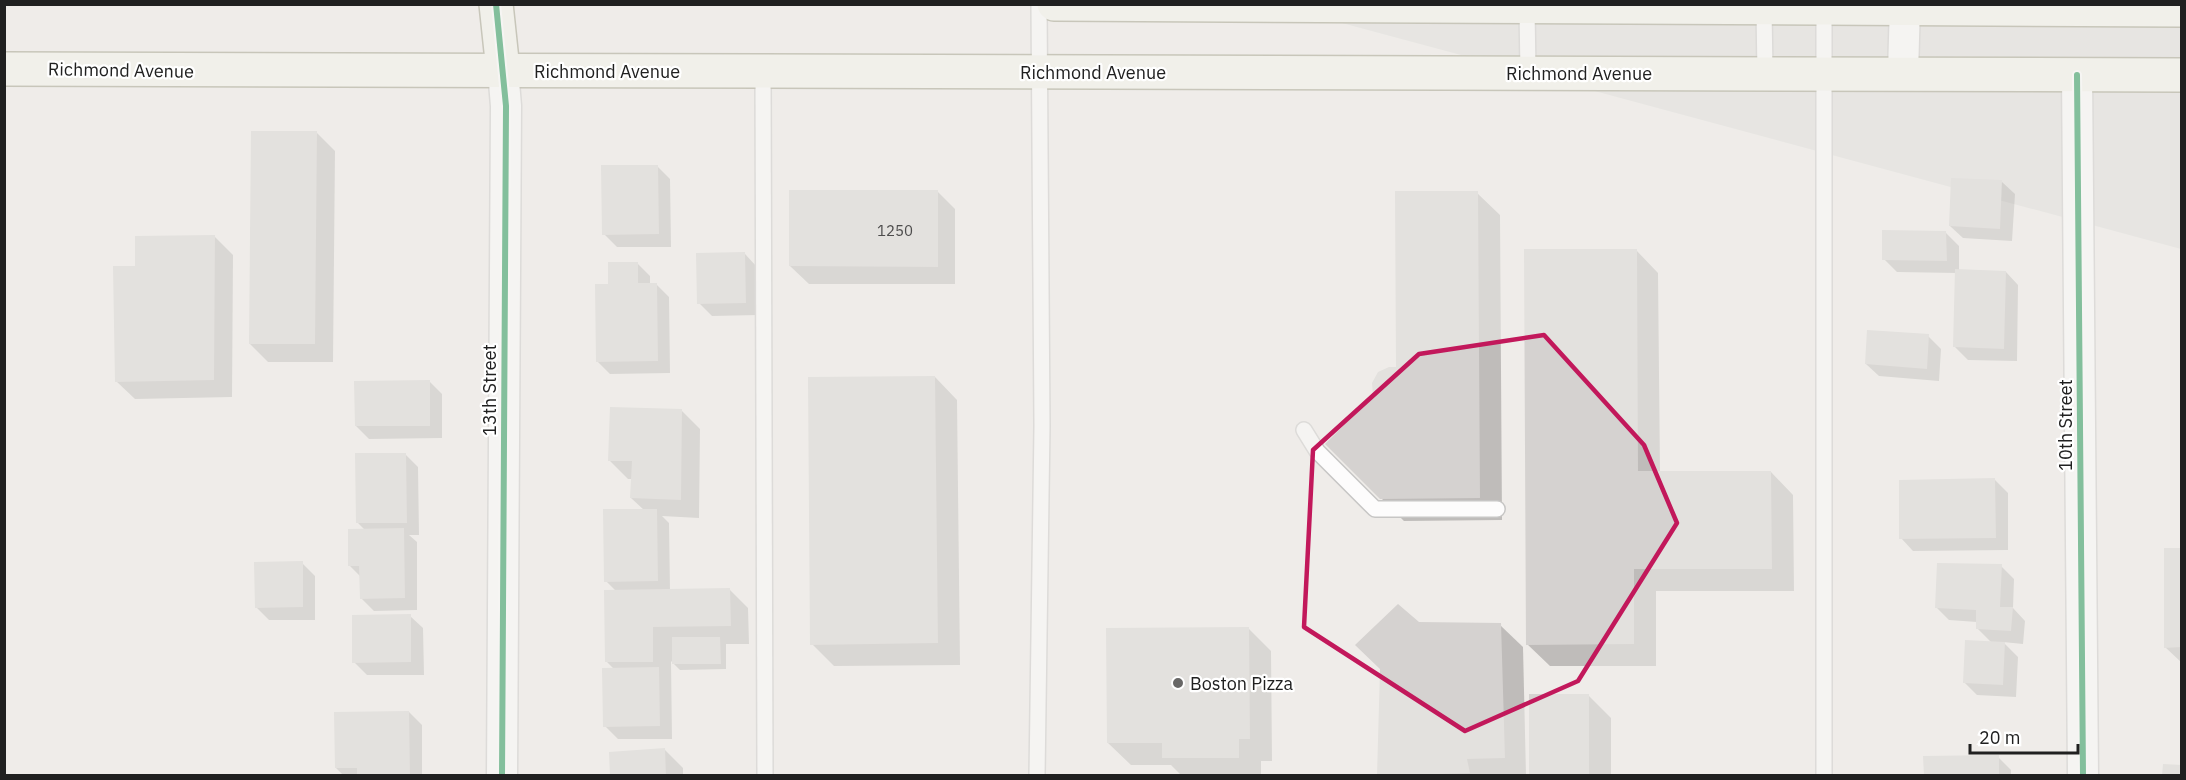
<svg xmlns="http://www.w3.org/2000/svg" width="2186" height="780" viewBox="0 0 2186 780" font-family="'IBM Plex Sans',sans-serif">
<rect width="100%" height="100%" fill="#efece9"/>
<path fill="#dedcda" d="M1275 5H2181V249Z"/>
<g fill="#0003">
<path d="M317 133 335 151 333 362H268L250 344Z"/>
<path d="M657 166 670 179 671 247H617L604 234Z"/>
<path d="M2002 182 2015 194 2012 241 1963 238 1950 226Z"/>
<path d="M937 191 955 209V284H809L790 266Z"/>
<path d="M1477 193 1500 215 1502 520 1404 521 1327 444 1397 371Z"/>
<path d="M1946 233 1959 246V271L2006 272 2018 285 2017 361 1968 360 1955 347 1957 273 1897 272 1884 259Z"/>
<path d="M215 237 233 255 232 397 135 399 116 381 136 267Z"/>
<path d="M1636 250 1658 273 1660 473 1771 472 1793 495 1794 591H1656V666H1550L1527 644Z"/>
<path d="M745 254 757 267 758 315 712 316 699 303Z"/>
<path d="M637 263 650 276V284H656L669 297 670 373 610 374 597 361 610 285Z"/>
<path d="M1928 336 1941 349 1939 381 1879 376 1866 364Z"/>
<path d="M935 377 957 400 960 665 834 666 812 644Z"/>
<path d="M429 381 442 394V438L369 439 356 426Z"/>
<path d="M682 411 700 429 699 518 662 516 669 523 670 591 730 590 748 608 749 644H726V669L680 670 671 661 672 739H618L605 726 614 669 607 662 616 591 606 581 644 510 631 498 633 479H628L609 460Z"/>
<path d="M405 454 418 467 419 535H409L417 542V610L374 611 361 598V577L350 566 365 530 358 523Z"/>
<path d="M1995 480 2008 493V550L1913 551 1901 538Z"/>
<path d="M2182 549V663L2165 647Z"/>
<path d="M302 563 315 576V620H269L256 607Z"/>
<path d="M2001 566 2014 579 2013 608 2025 621 2023 644 2003 642 2018 657 2016 697 1977 695 1964 682 1992 643 1977 628V622L1949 620 1937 608Z"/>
<path d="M410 616 423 628 424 675H367L354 662Z"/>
<path d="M1418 623 1500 625 1523 647 1526 776H1379Z"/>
<path d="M1249 629 1271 651 1272 761H1261V776H1182L1171 765H1131L1108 743Z"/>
<path d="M1589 696 1611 718V776H1530Z"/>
<path d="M409 712 422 725V776H344L336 768Z"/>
<path d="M665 750 683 768V776H611Z"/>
<path d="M1998 757 2011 770V776H1925Z"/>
</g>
<g fill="#d5d2d0">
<path d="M251 131H317L315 344H249Z"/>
<path d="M601 165H658L659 234 602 235Z"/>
<path d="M1951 178 2002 180 2000 229 1949 226Z"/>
<path d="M789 190H938V267L789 266Z"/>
<path d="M1395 191H1478L1480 498 1380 499 1325 444 1373 396 1372 383 1378 372 1389 367H1396Z"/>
<path d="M1882 230 1946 231 1947 261 1882 260Z"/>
<path d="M215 235 214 380 115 382 113 266H135V236Z"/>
<path d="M1524 249H1637L1638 471H1771L1772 569H1634V644L1526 645Z"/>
<path d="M745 252 746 303 697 304 696 253Z"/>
<path d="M608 262H638V283H657L658 361 596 362 595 284H608Z"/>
<path d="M1955 269 2006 271 2004 349 1953 347Z"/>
<path d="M1867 330 1929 334 1927 369 1865 364Z"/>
<path d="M935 376 938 643 810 645 808 377Z"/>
<path d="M430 380V426H355L354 381Z"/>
<path d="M610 407 682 409 681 500 630 498 632 461H608Z"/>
<path d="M355 453H406L407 523H356Z"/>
<path d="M1995 478 1996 538 1899 539V480Z"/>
<path d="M603 509H657L658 581 604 582Z"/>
<path d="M404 528 405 598 360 599 359 566H348V529Z"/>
<path d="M2164 548H2182V647L2164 648Z"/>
<path d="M303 561V607L255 608 254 562Z"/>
<path d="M1937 563 2002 564 2000 607H2013L2011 631 1976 629V610L1935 608Z"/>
<path d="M730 588 731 626 653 627V662H605L604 590Z"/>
<path d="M1398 604 1419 622 1501 623 1505 758 1467 759 1470 773 1377 776 1380 669 1355 645Z"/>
<path d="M411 614V662L352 663V615Z"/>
<path d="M1249 627 1250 739H1239V758H1162V743H1107L1106 628Z"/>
<path d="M672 637H720L721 664H672Z"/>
<path d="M1965 640 2005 642 2003 685 1963 683Z"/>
<path d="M659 667 660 726 603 727 602 668Z"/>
<rect x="1529" y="694" width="60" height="82"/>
<path d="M409 711 410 776H357V768H335L334 712Z"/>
<path d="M665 748 666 776H610L609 752Z"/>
<path d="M1999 755V776H1924L1923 756Z"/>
<path d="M2163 764 2182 765V776H2162Z"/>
</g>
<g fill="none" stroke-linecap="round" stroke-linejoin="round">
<defs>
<g id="lane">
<path d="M1527 8 1528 73"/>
<path d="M1764 9 1765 74"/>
<path d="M763 71 765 776"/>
<path d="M1304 430 1317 451 1375 509H1497"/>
<path d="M1037 776 1042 426 1039 4"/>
<path d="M1824 776V10"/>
</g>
<g id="street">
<path d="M1903 73 1905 4"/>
<path d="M2077 75 2083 776"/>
<path d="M502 776 506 106 503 70"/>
</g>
<g id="secondary">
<path d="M496 4 503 70"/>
<path d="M1054 4 2182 10"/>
<path d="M4 69 2182 75"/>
</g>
</defs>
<use href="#lane" stroke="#c7c6c5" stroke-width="18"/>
<use href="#street" stroke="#c7c6c5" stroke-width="33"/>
<use href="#secondary" stroke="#999880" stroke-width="36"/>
<use href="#lane" stroke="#fdfcfc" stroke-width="15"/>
<use href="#street" stroke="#fdfcfc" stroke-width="30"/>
<use href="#secondary" stroke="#f4f4ec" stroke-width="33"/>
<defs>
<g id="cycleway">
<path d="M496 4 506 106 502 776"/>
<path d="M2077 75 2083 776"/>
</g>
</defs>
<use href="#cycleway" stroke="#fff" stroke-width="10"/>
<use href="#cycleway" stroke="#00873e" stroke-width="6"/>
</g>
<path d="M0 0H2186V780H0ZM1544 335 1644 445 1677 523 1578 681 1465 731 1304 627 1313 450 1419 354Z" fill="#efece9" fill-opacity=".55" fill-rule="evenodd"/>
<path fill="none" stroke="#c2185b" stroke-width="4.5" stroke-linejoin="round" d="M1544 335 1644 445 1677 523 1578 681 1465 731 1304 627 1313 450 1419 354Z"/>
<circle fill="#686766" stroke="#fff" stroke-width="2" cx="1178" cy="683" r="6"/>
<g text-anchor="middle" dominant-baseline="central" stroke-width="4.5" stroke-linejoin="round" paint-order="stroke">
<g font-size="15" fill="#4d4c4c">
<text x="895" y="230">1250</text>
</g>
<g font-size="18" fill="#202020" stroke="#fff">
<text transform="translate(121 70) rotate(1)">Richmond Avenue</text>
<text x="607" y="71">Richmond Avenue</text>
<text x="1093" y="72">Richmond Avenue</text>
<text x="1579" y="73">Richmond Avenue</text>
<text transform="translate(489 390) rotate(-90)">13th Street</text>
<text transform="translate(2065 425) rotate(-90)">10th Street</text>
</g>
<g font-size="18" fill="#202020" stroke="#fff" text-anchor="start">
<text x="1190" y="683">Boston Pizza</text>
</g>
</g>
<rect width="2186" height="780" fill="none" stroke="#202020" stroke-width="12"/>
<path d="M1970 744v9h108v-9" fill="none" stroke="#202020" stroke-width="3"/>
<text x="1979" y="744" font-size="18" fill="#202020" stroke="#ffffff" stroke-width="4.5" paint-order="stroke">20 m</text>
</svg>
